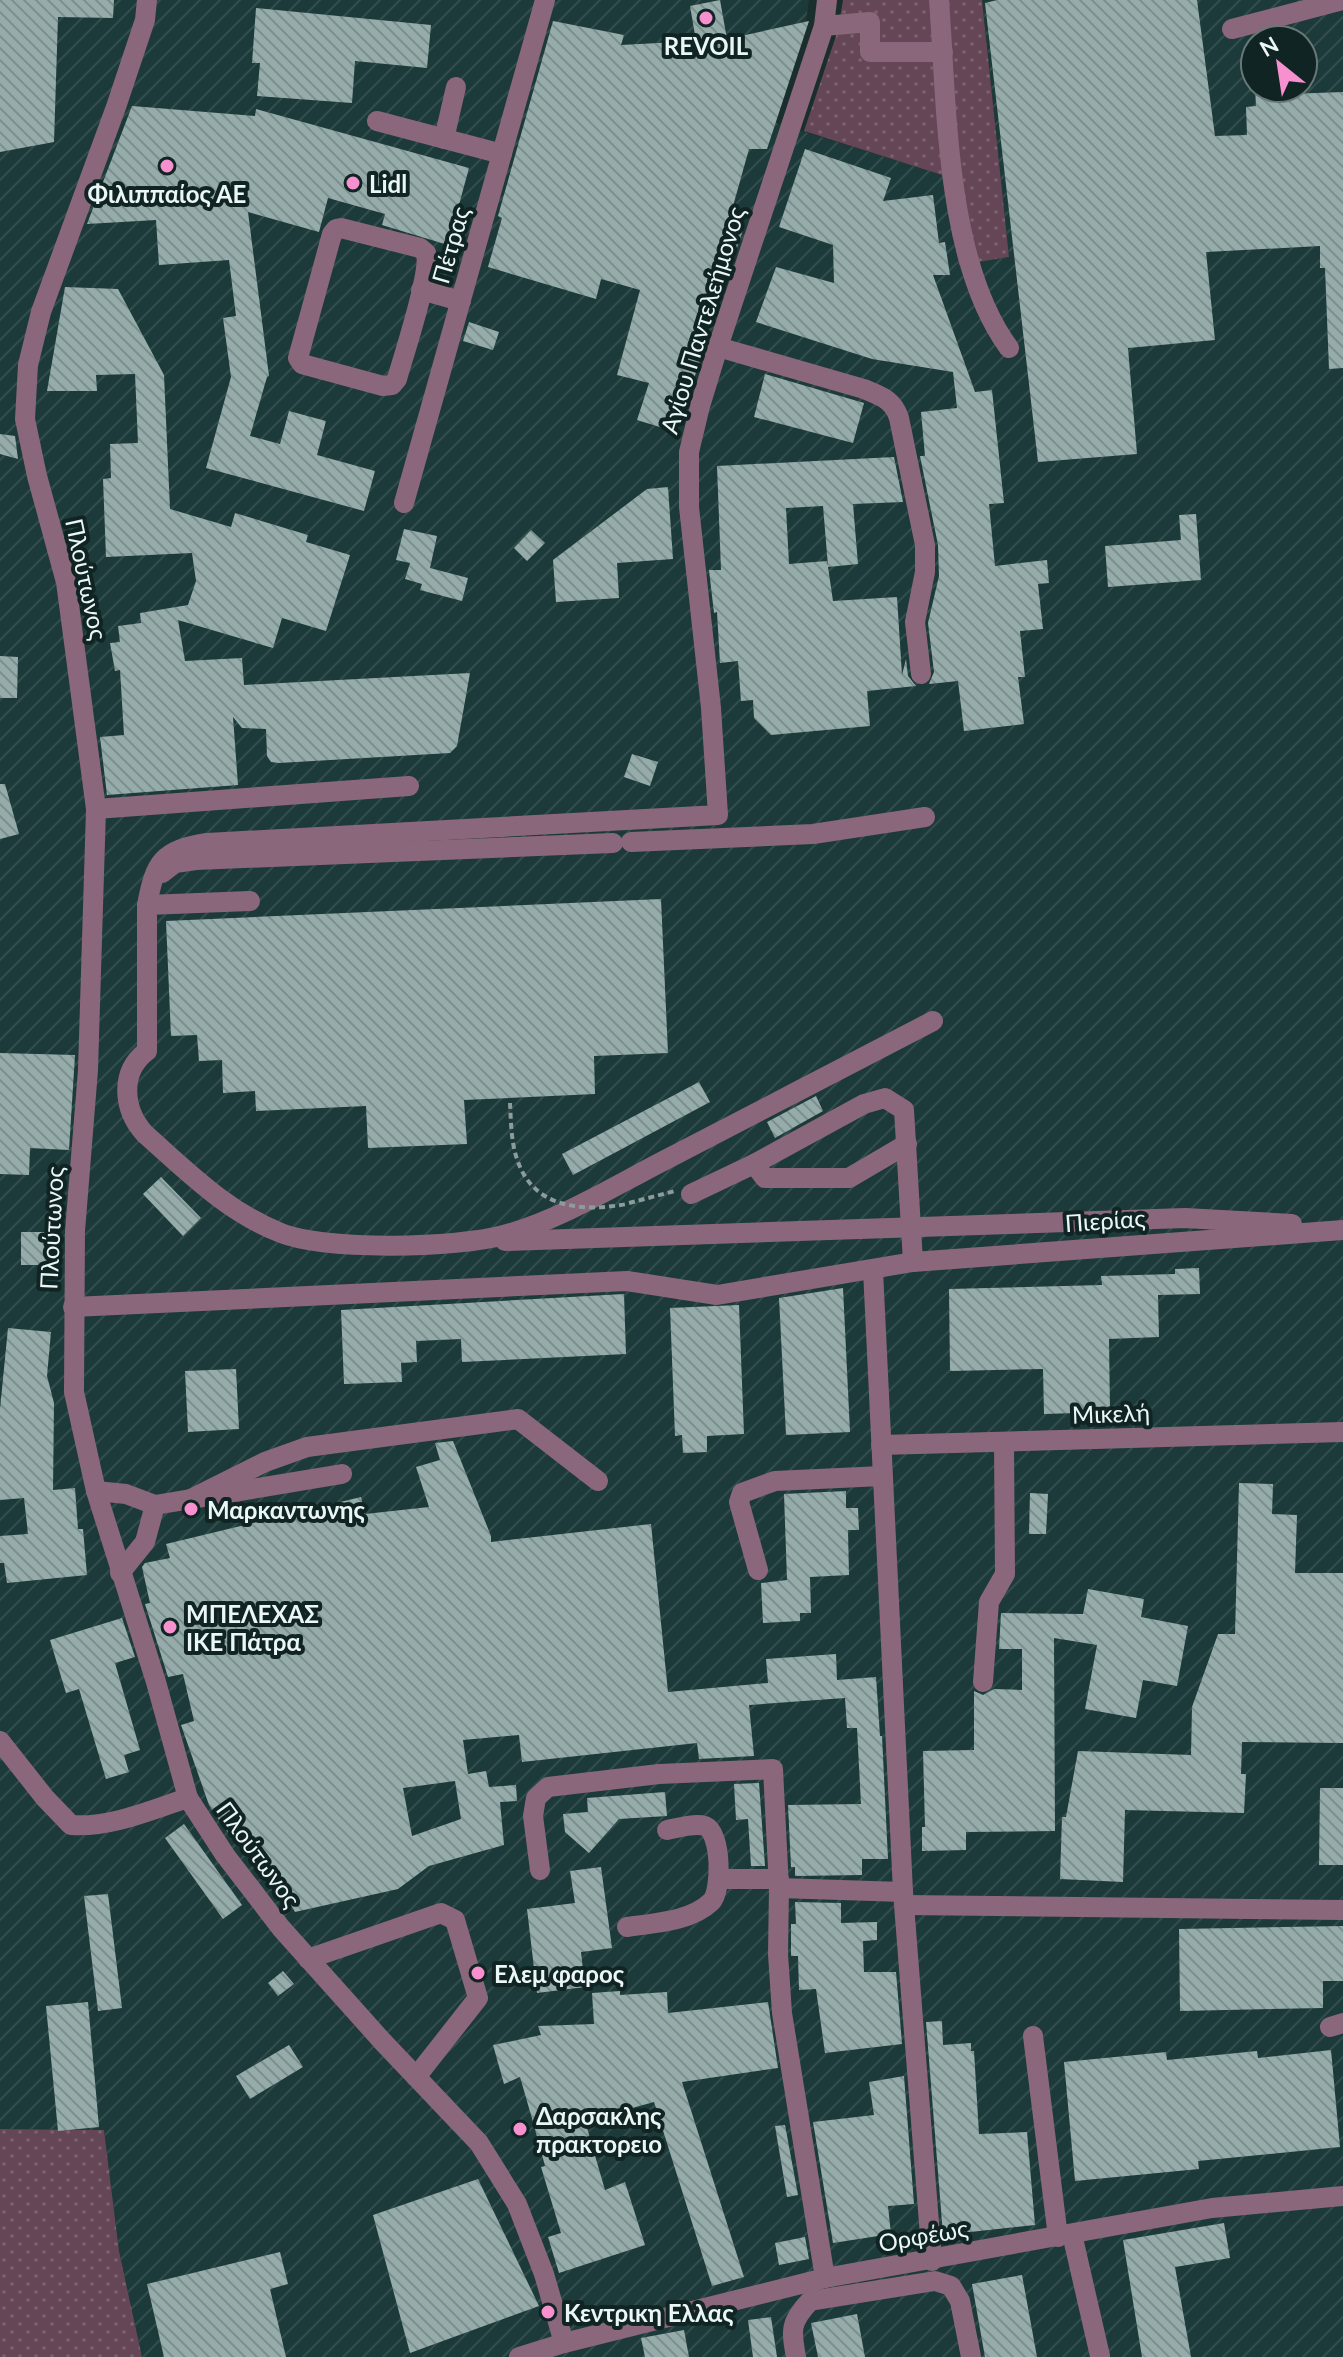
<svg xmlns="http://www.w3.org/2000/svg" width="1343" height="2357" viewBox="0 0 1343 2357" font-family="Lato,sans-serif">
<defs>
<pattern id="industrial-furrows" width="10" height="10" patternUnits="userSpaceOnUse" patternTransform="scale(2)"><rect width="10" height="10" fill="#1c3a39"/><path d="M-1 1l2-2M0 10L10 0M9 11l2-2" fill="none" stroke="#324e4c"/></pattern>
<pattern id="grass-dots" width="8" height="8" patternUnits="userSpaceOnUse" patternTransform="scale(2)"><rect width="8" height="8" fill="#644657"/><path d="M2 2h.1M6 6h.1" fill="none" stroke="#7a6170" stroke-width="1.8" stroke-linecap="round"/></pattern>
<pattern id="building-back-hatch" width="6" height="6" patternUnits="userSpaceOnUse" patternTransform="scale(2)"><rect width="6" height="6" fill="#95acaa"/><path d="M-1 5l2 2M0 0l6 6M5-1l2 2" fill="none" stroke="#7d8f8d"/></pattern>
</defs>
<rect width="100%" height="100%" fill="#1a2e2d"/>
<path fill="url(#industrial-furrows)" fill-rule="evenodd" d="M0 0H809L804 34 776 123 942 175 959 265 1009 257 982 0H1343V2357H142L119 2251 104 2130 0 2129ZM1255 40H1303V88H1255Z"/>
<g fill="url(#grass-dots)">
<path d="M843 0H982L1009 257 959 265 942 175 804 131 838 30Z"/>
<path d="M0 2129 104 2130 119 2251 142 2357H0Z"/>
</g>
<g fill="url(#building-back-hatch)" fill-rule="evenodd">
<path d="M0 0H114L113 18 58 17 54 142 0 152Z"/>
<path d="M720 0 727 39 809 21 767 149H749L728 224 744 227 727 278 712 275 698 331 709 334 676 432 637 420 649 383 617 375 640 290 601 279 596 299 488 267 502 218 498 216 553 21 624 35 621 45 696 41 690 6Z"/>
<path d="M997 0H1197L1215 136 1247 135 1246 107 1256 106 1255 88H1289V94L1343 92V368L1329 369 1325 268H1320V246L1206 252 1215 340 1128 348 1137 454 1038 462 985 3Z"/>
<path d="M256 8 431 25 427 68 355 61 352 103 257 96 260 63H252Z"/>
<path d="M132 106 255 116 256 109 469 168 448 245 382 225 385 214 328 198 319 232 248 212 269 376 267 377 250 436 280 444 289 411 326 421 317 455 375 471 364 511 206 468 231 377 223 318 236 316 229 260 159 265 156 220 87 224Z"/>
<path d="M805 149 891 178 883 201 933 195 939 243 945 242 950 275H933L975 392 992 390 1004 503 989 504 995 566 1047 560 1049 583 1038 584 1043 629 1020 631 1025 677H1018L1024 724 964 731 958 681 929 684 934 672 928 623 939 576 938 545 920 456H925L921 412 957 408 953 372 872 359 756 322 776 267 834 283 833 245 779 227Z"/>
<path d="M65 287 118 289 164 375 170 509 231 527 235 513 308 535 306 542 350 555 326 631 282 618 273 648 178 620 185 661 242 658 244 685 470 673 457 746 450 753 279 763 271 762 267 756 266 729 242 728 233 717 238 785 107 795 100 737 124 735 120 670 115 671 110 643 120 642 118 626 141 623 140 613 188 605 196 581 192 553 106 557 103 479 111 478 110 444 138 443 135 374 96 375 97 391H47Z"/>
<path d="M469 322 499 332 493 350 463 341Z"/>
<path d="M765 374 864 403 853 443 754 417Z"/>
<path d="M0 434 15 436 18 459 0 454Z"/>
<path d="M894 457 903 502 853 504 858 564 828 567 833 601 897 597 902 675 906 659 908 676 916 686 867 691 870 726 771 735 754 718 753 700 741 701 738 661 720 663 717 612 714 613 709 570H721L717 466ZM823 506 828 566 827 561 789 564 786 508Z"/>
<path d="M668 487 673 559 617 563 619 598 556 602 553 560 647 489Z"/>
<path d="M1196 514 1201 580 1108 587 1105 546 1181 540 1179 515Z"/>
<path d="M404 529 437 536 430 568 468 578 462 601 420 590 422 584 405 579 410 563 396 560Z"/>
<path d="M531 530 545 543 527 561 514 548Z"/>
<path d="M0 656 18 657 17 698H0Z"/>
<path d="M632 754 658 762 650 786 624 777Z"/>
<path d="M0 784H5L19 834 0 839Z"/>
<path d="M661 899 668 1053 594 1056 595 1094 464 1100 467 1144 368 1148 366 1106 256 1111 255 1091 223 1093 222 1060 199 1061 197 1035 171 1036 166 921Z"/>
<path d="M0 1053 75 1055 69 1150 30 1148 29 1175 0 1174Z"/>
<path d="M699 1082 710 1102 573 1175 562 1154Z"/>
<path d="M816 1096 823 1111 775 1138 767 1122Z"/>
<path d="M161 1177 201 1218 183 1236 143 1194Z"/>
<rect x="21" y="1232" width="27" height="33"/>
<path d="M1199 1268 1200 1294 1158 1295 1159 1337 1109 1339 1110 1412 1044 1414 1043 1369 950 1371 949 1289 1102 1285 1101 1276 1175 1274V1269Z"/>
<path d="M843 1288 850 1432 786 1435 779 1298Z"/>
<path d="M624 1294 626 1354 462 1362 461 1339 416 1341 417 1362 401 1363 402 1382 344 1384 341 1310Z"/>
<path d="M739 1305 744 1434 707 1436V1452L683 1453 682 1435 675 1436 670 1308Z"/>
<path d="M8 1328 51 1332 47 1376 54 1403 53 1490 75 1488 78 1529H83L87 1575 7 1583 4 1563H0V1536L28 1534 24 1498 0 1500V1409Z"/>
<path d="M236 1369 239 1429 188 1432 185 1371Z"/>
<path d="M453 1441 491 1536V1542L651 1524 668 1692 768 1683 766 1659 836 1654 837 1680 876 1677 880 1736H882L888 1859H862V1875L795 1876V1867H791L788 1805 861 1804 857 1728H847L845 1698 749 1705 754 1756 699 1759 697 1743 522 1762 519 1735 463 1740 468 1774 486 1771 489 1787 516 1785 517 1801 500 1802 504 1845 429 1866 398 1889 295 1912 284 1893 269 1882 248 1835 233 1840 209 1805 181 1725 194 1721 183 1674 168 1677 145 1604 150 1603 142 1567 145 1563 170 1558 166 1544 361 1497 365 1514 429 1507 416 1467 440 1460 435 1443ZM455 1781 461 1819 412 1836 403 1788Z"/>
<path d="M1239 1483 1273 1484 1272 1514 1297 1515 1295 1573H1343V1743L1242 1742 1241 1774H1246L1244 1813 1125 1810 1123 1882 1060 1879 1062 1817H1066L1078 1751 1191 1755 1192 1707 1218 1634H1235Z"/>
<path d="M846 1491V1508H858L859 1530H848L849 1575 810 1577 811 1613H800V1621L763 1623 761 1583 787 1580 784 1494Z"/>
<path d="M1030 1493 1048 1494 1046 1534H1029Z"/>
<path d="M1088 1589 1144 1599 1141 1617 1188 1626 1177 1686 1143 1680 1136 1718 1085 1709 1097 1645 1054 1638 1055 1831 966 1832V1850L922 1851V1827H925L923 1751 974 1750V1691L983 1695 994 1689 1022 1690V1649H999L1001 1613 1083 1614Z"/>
<path d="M122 1618 135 1657 115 1663 140 1750 124 1755 129 1772 106 1779 79 1689 66 1693 50 1640Z"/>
<path d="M759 1783 765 1866H751L748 1819 736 1820 734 1784Z"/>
<path d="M1320 1788H1343V1865H1319Z"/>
<path d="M665 1792 667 1816 619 1819 589 1853 565 1832 563 1814 588 1812 587 1798Z"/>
<path d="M184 1824 242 1905 223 1919 165 1838Z"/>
<path d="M601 1867 612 1948 581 1952 585 1987 537 1993 527 1909 575 1903 570 1871Z"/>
<path d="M108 1894 122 2008 98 2011 84 1896Z"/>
<path d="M795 1902 841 1903V1923L877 1922V1940L863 1941 864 1972H896L902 2044 825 2053 816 1989 799 1990 798 1956H791V1924H796Z"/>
<path d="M1343 1926V1981H1323V2008L1180 2011 1179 1929Z"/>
<path d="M283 1971 294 1984 278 1996 268 1983Z"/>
<path d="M620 1991V1995L667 1992 668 2013 768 2002 778 2068 682 2082 744 2277 712 2286 654 2102 585 2121 605 2190 625 2182 645 2245 559 2273 548 2237 561 2233 541 2167 545 2166 533 2122 520 2077 504 2084 493 2045 541 2035 538 2026 594 2024 592 1993Z"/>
<path d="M88 2002 99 2127 58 2131 46 2006Z"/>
<path d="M942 2021 943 2045 971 2043V2051H974L979 2134 1027 2132 1035 2225 943 2235 926 2022Z"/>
<path d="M289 2045 303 2067 250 2099 236 2076Z"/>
<path d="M1331 2050 1340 2147 1198 2161 1199 2169 1075 2181 1064 2062 1166 2052 1167 2060 1257 2051 1258 2058Z"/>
<path d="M904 2076 914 2204 888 2206 891 2234 833 2243 813 2122 874 2115 869 2082Z"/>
<path d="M785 2125 798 2195 787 2197 775 2126Z"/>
<path d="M478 2179 539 2306 410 2353 373 2215Z"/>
<path d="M1224 2223 1230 2258 1175 2267 1191 2357H1142L1123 2240Z"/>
<path d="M805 2237 809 2259 779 2265 775 2243Z"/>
<path d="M280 2252 288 2284 270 2289 286 2357H164L147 2284Z"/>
<path d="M1022 2275 1037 2357H985L972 2284Z"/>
<path d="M857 2314 865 2357H818L811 2323Z"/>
<path d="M771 2317 777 2357H753L748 2320Z"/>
<path d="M684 2330 689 2357H645L641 2338Z"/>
</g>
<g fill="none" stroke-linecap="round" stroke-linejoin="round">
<path stroke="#8c9c9b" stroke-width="4" stroke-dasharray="6 4" stroke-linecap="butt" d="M629 1203 675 1191"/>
<g stroke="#8b677b" stroke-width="20">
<path d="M147 0 145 20 116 107 41 312 28 365 25 419 37 476 66 582 96 809 88 1070 75 1231 74 1392 96 1491 156 1682 188 1798 225 1855 281 1928 383 2042 479 2143 517 2204 544 2274 564 2343"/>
<path d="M939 0C947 105 945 261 1009 348"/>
<path d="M824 26 870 22V52H943"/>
<path d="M1232 29 1343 0"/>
<path d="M377 121 502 154"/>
<path d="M444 139 456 87"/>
<path d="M341 228 420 248 426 253C431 273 404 354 397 379L392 385 383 386 302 364 298 358 332 234 336 229Z"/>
<path d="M421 290 461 301"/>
<path d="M718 347 864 389C880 396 893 399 899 418L925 545V572L915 622 921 674"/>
<path d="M404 503 545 0"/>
<path d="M96 809 409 786"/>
<path d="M631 842 813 834 925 817"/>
<path d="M162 873 175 863 196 860 613 843"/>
<path d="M250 901 147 905V1051C119 1072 123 1110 145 1134 188 1172 227 1212 281 1233 326 1251 457 1248 504 1235 562 1219 616 1185 669 1158 757 1112 845 1067 933 1021"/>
<path d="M147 905C155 862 162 850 207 843L718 815 711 708 689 507V452L700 406 718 347 824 26 827 0"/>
<path d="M754 1164 765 1178H849L907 1144"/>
<path d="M691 1194 754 1164 864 1104 885 1098 904 1110 913 1262"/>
<path d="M505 1241 1185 1218 1292 1224"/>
<path d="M873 1270 903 1892 932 2261"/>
<path d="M73 1307 627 1281 717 1295 913 1262 1343 1230"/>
<path d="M881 1445 1343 1432"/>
<path d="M96 1491 126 1494 155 1505 342 1474"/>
<path d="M191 1499 265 1462 307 1447 518 1419 598 1481"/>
<path d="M758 1570 739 1502 742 1493 775 1481 882 1476"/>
<path d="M120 1573 145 1542 155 1505"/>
<path d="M983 1682 989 1602 1005 1574 1004 1443"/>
<path d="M0 1741 45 1798 71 1825C111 1828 150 1810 188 1798"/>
<path d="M540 1870 533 1816 536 1798 548 1787 659 1774 773 1769 779 1888 778 1954 782 2013 825 2278"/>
<path d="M718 1879H779"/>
<path d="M779 1888 903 1892"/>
<path d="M905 1905 1343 1910"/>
<path d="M627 1927C653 1923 690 1922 711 1902 722 1892 722 1833 705 1826 695 1823 677 1828 667 1830"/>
<path d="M308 1959 441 1913 455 1920 478 1998 416 2077"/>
<path d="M1330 2027 1343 2023"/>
<path d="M1033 2036 1058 2237"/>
<path d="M1072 2234 1100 2356"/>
<path d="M519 2357 564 2343 825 2278 1212 2208 1343 2196"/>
<path d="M796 2357C791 2330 790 2322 810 2301L935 2281 951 2286 960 2301 971 2357"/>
</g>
<path stroke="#8c9c9b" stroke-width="4" stroke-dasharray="6 4" stroke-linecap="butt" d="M510 1103C511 1121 511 1142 517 1159 533 1209 583 1212 627 1204"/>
</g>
<g fill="#f790ce" stroke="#112424" stroke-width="3">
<circle cx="706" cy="18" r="8"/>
<circle cx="167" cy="166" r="8"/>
<circle cx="353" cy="183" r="8"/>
<circle cx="191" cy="1509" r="8"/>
<circle cx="170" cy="1627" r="8"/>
<circle cx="478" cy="1973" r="8"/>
<circle cx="520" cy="2129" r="8"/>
<circle cx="548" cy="2312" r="8"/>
</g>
<g text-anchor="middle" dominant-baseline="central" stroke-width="8" stroke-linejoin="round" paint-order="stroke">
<g font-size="24" font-weight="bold" fill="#ebf7f6" stroke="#112424" text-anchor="start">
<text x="706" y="45" text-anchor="middle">REVOIL</text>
<text x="369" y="183">Lidl</text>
<text x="167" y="193" text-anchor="middle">Φιλιππαίος ΑΕ</text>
<text x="207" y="1509">Μαρκαντωνης</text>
<text x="186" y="1613">ΜΠΕΛΕΧΑΣ<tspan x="186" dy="28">ΙΚΕ Πάτρα</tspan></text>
<text x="494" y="1973">Ελεμ φαρος</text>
<text x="536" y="2115">Δαρσακλης<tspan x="536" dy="28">πρακτορειο</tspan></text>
<text x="564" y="2312">Κεντρικη Ελλας</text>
</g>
<g font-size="24" fill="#ebf7f6" stroke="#112424">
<text transform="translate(450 245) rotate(-74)">Πέτρας</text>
<text transform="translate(702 320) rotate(-73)">Αγίου Παντελεήμονος</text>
<text transform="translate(87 579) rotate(78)">Πλούτωνος</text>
<text transform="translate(1105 1220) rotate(-4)">Πιερίας</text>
<text transform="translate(51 1228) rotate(-87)">Πλούτωνος</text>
<text transform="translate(1111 1413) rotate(-2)">Μικελή</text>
<text transform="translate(259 1854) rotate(54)">Πλούτωνος</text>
<text transform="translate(923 2235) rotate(-10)">Ορφέως</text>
</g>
</g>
<g transform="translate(1279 64) rotate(330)"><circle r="38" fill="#112424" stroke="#687878" stroke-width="2"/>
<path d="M0-6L14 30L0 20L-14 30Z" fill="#f790ce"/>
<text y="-12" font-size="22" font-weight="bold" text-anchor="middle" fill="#ebf7f6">N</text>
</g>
</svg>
